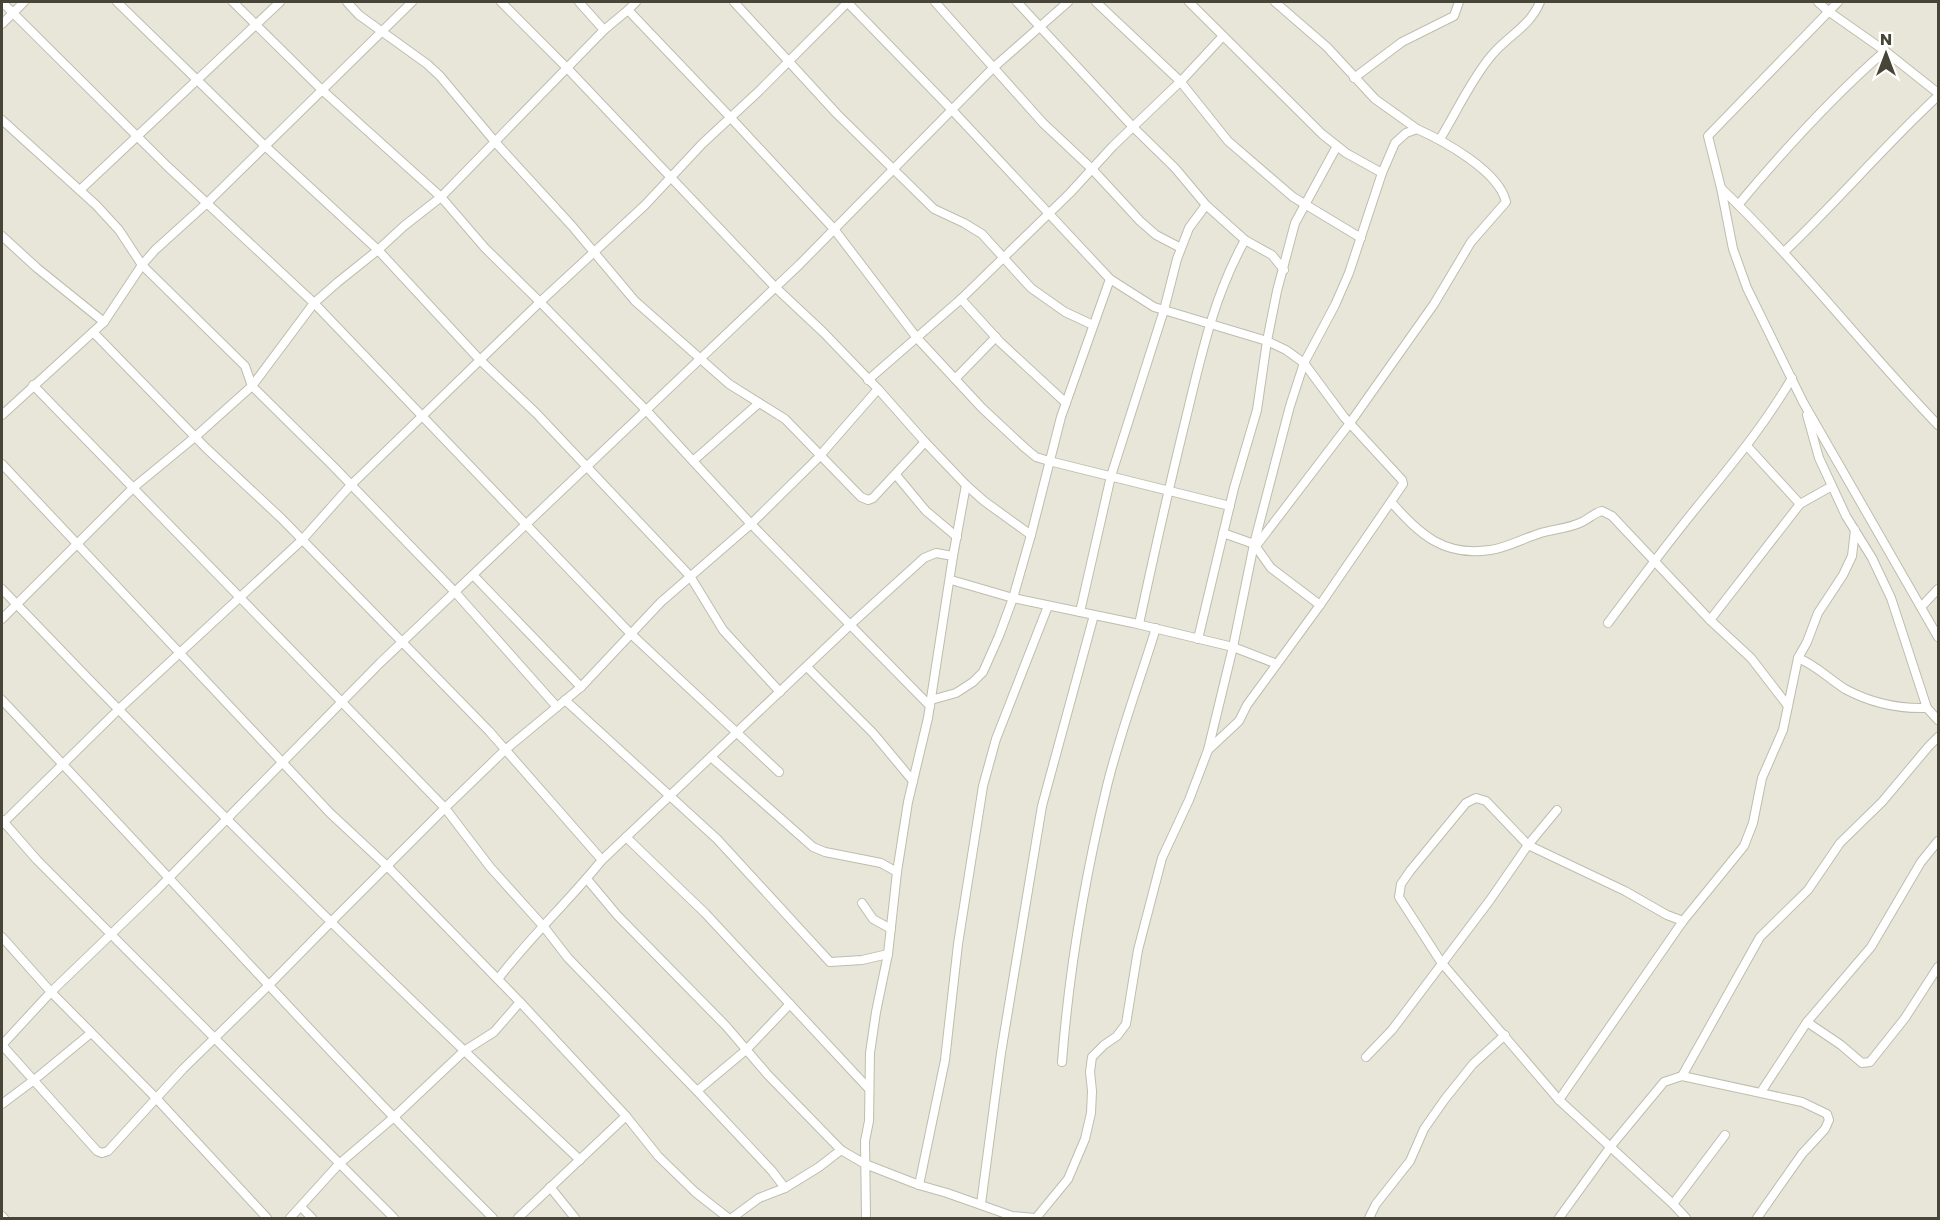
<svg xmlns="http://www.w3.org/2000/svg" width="1940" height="1220" viewBox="0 0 1940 1220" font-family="Poppins,sans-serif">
<rect width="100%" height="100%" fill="#f4f3ea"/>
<rect fill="#e7e6d8" x="2" y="2" width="1936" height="1216"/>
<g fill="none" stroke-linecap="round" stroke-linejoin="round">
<defs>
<g id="minor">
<path d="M2 2 167 166 314 303 630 633 779 772"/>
<path d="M117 2 264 145 378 250 480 360 536 413 690 576 723 630 780 692"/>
<path d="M233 2 322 90 441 197 485 248 540 302 646 410 751 524 930 706"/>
<path d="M347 2 359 15 427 64 440 76 496 143 572 226 635 301 729 384 785 419 861 497 868 500 873 498 925 442"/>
<path d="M501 2 567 68 775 287 823 332 878 389 925 442 966 485 984 501 1031 535"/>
<path d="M579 2 604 30"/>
<path d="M734 2 837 114 934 209 964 223 982 234 1031 288 1065 312 1093 325"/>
<path d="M847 2 952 110 1110 279 1154 307 1267 341 1286 350 1304 363 1344 417 1402 480 1403 484 1320 605 1277 664"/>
<path d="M935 2 1043 123 1092 169 1140 221 1156 235 1181 248"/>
<path d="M1017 2 1133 127 1175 168 1206 205 1245 240 1272 255 1284 270"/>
<path d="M1096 2 1180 81 1228 141 1293 197 1361 238"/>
<path d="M1189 2 1322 134 1346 153 1382 173"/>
<path d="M1818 2 1828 11 1885 51 1938 93"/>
<path d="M1838 2 1708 136 1721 188 1733 249 1747 288 1803 402 1938 637"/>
<path d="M628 10 731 118 834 229 917 338 982 408 1025 448 1036 457 1049 461 1230 506"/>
<path d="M2 24 24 2"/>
<path d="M1354 78 1402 42 1454 16 1459 2"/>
<path d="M2 120 96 205 119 230 142 265 245 366 252 386 333 466 455 592 557 707"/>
<path d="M1440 139C1457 111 1471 80 1491 56 1508 35 1529 28 1540 2"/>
<path d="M1722 189C1799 263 1864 348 1938 425"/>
<path d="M80 190 280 2"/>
<path d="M1738 205C1784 150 1831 98 1885 51"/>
<path d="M2 236 37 268 104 322"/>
<path d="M1784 252C1837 202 1884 146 1938 96"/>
<path d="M961 299 1000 342 1066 403"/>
<path d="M93 332 206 448 282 519 489 731 602 860"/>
<path d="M955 379 996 337"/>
<path d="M868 380 961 299 1070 193 1113 146 1184 78 1223 36"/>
<path d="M33 385 445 808 490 867 544 927 568 958 697 1091 772 1171 785 1188"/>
<path d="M2 415 104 322 142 265 155 250 207 203 412 2"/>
<path d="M1807 415 1819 458 1846 516 1872 558 1891 598 1927 708 1938 720"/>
<path d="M1747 446 1800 504"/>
<path d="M693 461 759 403"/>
<path d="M2 464 330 813 388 867 520 1002 626 1116 658 1156 695 1192 728 1218"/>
<path d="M896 475 926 511 957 537"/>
<path d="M1391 502C1420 534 1443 557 1490 550 1506 548 1522 539 1538 534 1552 529 1568 529 1582 522 1590 518 1594 513 1602 511L1612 516 1710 620 1751 658 1788 706"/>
<path d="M1223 533 1254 544 1271 568 1320 605"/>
<path d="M1256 546 1350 423 1434 304 1471 242 1506 202C1499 171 1444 141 1417 129"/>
<path d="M473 575 581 687"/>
<path d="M951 580 1013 598 1133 623 1233 647 1277 664 1247 705 1239 721 1208 750"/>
<path d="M2 589C189 785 382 975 580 1160"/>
<path d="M1921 607 1938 589"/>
<path d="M1080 612 1111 476 1164 310 1177 259 1189 228 1206 205"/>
<path d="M2 619 133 488 195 437 252 386 314 303 338 282 378 250 404 226 441 197 604 30 628 10 636 2"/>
<path d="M1710 620 1800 504 1832 486"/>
<path d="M1608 623C1637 584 1666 545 1697 507 1732 464 1764 426 1792 378"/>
<path d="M1139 624C1154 554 1170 483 1187 414 1202 352 1214 296 1245 240"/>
<path d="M1198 639 1234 488 1257 410 1267 341 1277 291 1295 223 1337 146"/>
<path d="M1798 658C1816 665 1829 679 1845 689 1871 703 1898 709 1927 708"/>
<path d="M807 667 873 733 913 781"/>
<path d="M2 700C166 872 324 1050 493 1218"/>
<path d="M565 700 717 839 830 962 862 960 888 954"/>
<path d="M931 700 956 693 973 682 983 672 999 636 1013 598 1031 535 1061 417 1110 279"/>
<path d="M711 757 813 847 825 852 881 863 897 872"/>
<path d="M2 820 37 860 394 1218"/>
<path d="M2 824 118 710 302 540 350 486 540 302 645 205 702 144 758 92 848 2"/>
<path d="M626 837 705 913 869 1089"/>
<path d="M587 879 617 915 726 1026 768 1075 841 1150"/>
<path d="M862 903 873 919 891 929"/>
<path d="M1683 921 1667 915 1625 891 1528 845 1486 801 1476 798 1466 803 1410 871 1401 884 1399 897 1441 962 1559 1100 1673 1204 1686 1218"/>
<path d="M2 937 51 992 155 1097 267 1218"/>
<path d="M498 979C530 937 569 901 602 860L850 625 924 558 936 553 953 556"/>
<path d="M1807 1022 1841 1045 1862 1063 1870 1062 1905 1018 1938 967"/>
<path d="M2 1045 51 992 157 890 380 663 800 264 993 68 1068 2"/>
<path d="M2 1045 97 1151 102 1153 108 1151 183 1069 269 985 332 921 445 808 505 750 581 687 661 602 751 524 817 459 878 389"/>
<path d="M1366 1057 1392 1030 1490 900 1528 845 1557 810"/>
<path d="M1062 1062C1069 969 1085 877 1107 786 1120 733 1140 680 1156 628"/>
<path d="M1682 1076 1760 937 1808 890 1840 843 1882 802 1929 746 1938 737"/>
<path d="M697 1091 746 1050 790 1004"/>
<path d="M1761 1092 1807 1022 1871 947 1921 862 1938 841"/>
<path d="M1559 1100 1683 921 1744 846 1753 823 1762 778 1783 730 1798 658 1807 642 1818 613 1843 575 1852 556 1855 530"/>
<path d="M2 1104 34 1080 91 1033"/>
<path d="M919 1185 945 1060 958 944 983 786 996 739 1048 606"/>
<path d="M550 1187 575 1218"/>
<path d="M981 1204 1001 1053 1042 806 1094 615"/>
<path d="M1673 1204 1725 1135"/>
<path d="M301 1207 312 1218"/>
<path d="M2 1216 4 1218"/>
<path d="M290 1218 339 1164 393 1118 464 1051 494 1032 520 1002"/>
<path d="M518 1218 626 1116"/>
<path d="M732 1218 759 1198 785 1188 819 1167 841 1150 865 1164 919 1185 947 1193 1012 1216 1035 1218"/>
<path d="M866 1218 865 1141 869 1121 870 1053 876 1012 888 954 897 872 908 802 928 718 953 556 966 485"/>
<path d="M1036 1218 1068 1179 1085 1139 1091 1113 1092 1091 1090 1072 1092 1057 1104 1045 1117 1036 1126 1024 1138 950 1162 858 1189 800 1208 750 1233 647 1254 544 1290 406 1304 363 1335 305 1349 273 1382 173 1395 143 1406 133 1417 129 1375 99 1327 47 1275 2"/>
<path d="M1369 1218 1376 1204 1410 1161 1424 1129 1445 1099 1473 1064 1505 1035"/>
<path d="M1559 1218 1611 1146 1664 1082 1682 1076 1802 1102 1827 1114 1829 1120 1825 1129 1802 1154 1757 1218"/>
</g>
</defs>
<use href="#minor" stroke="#bfbdad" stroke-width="10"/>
<use href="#minor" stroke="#fff" stroke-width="8"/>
</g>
<rect width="1940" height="1220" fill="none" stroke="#474538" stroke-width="6"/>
<g transform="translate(1886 54)" stroke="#ffffff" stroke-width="4.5" paint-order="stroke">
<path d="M0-4.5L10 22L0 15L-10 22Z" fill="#474538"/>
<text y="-9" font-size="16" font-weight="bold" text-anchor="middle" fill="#474538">N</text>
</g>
</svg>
